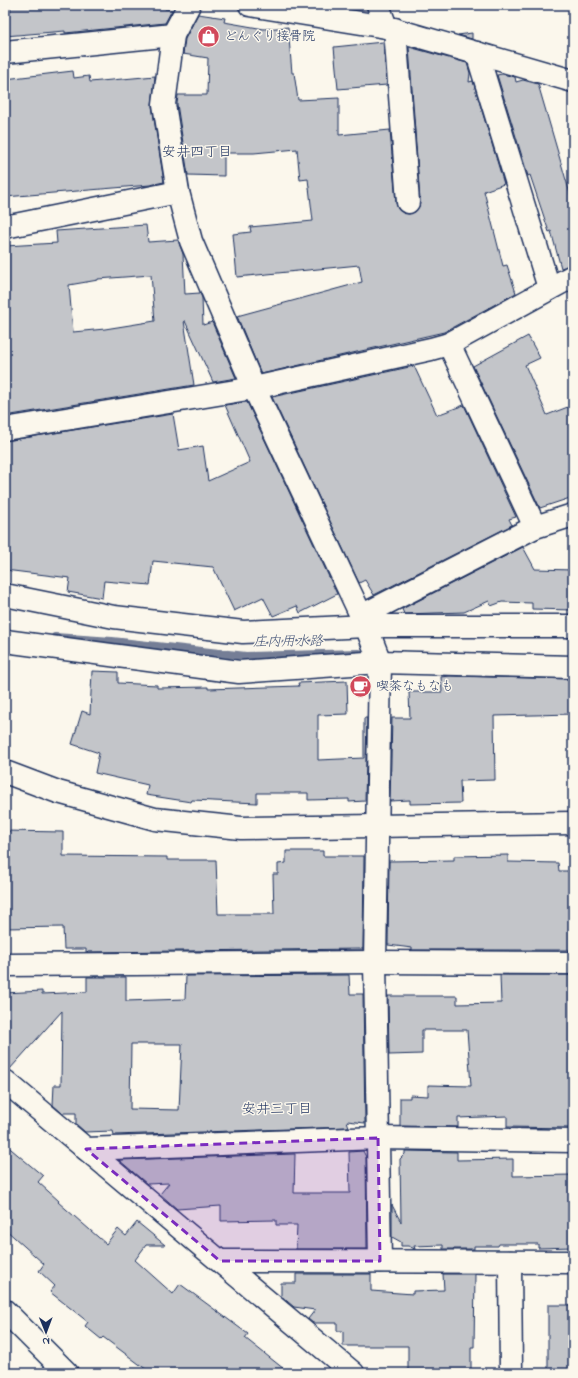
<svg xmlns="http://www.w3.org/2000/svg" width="578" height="1378" viewBox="0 0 578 1378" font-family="'Indie Flower','Klee One',sans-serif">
<rect width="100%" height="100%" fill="#fbf7ec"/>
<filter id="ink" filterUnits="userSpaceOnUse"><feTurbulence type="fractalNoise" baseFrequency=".025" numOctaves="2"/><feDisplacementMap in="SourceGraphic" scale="8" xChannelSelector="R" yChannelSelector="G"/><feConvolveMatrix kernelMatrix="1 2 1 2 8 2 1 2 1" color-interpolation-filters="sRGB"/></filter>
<g filter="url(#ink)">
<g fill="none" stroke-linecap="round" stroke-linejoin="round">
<path stroke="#747e96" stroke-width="8" d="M55 637 112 641 246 656 359 653"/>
</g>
<g fill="#c3c5c9" stroke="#1b2f5e" fill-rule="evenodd">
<path d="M10 5H165V9L172 10 165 23 65 33V31L5 36V12L11 11Z"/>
<path d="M198 14 225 18 224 22 264 29 288 27 292 73H294L298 100 339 98V135L390 130 396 203 398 209 403 213 409 214 415 212 419 207 420 201 409 47 467 63 470 73 469 82 473 81 504 184 484 191 503 266 507 265 516 293 444 332 261 374 237 316 362 282 359 265 237 277 233 234 251 232 250 227 313 221 308 179 300 180 297 149 254 153H224V176L188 175 177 104 178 95H207L208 58 183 54 185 39Z"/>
<path d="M472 33V39L458 35Z"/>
<path d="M383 42 387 85 338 89 334 47Z"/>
<path d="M73 71 74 78 89 76 90 82 155 76 152 106 164 182 150 185 5 197V79Z"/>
<path d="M502 74 515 77 516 82 523 80 538 84 573 204V264L561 268 551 231 549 232 530 175 528 176 497 75Z"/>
<path d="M146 225 148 242 178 240 183 254 185 294 200 293 202 298 203 325 212 322 236 378 213 382 185 321H184L194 385 5 416V246L57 243 56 231ZM151 275 155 321 105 329 73 332 69 285 98 280V279Z"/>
<path d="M528 336 540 358 525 365 547 415 573 405V497L540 508 473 366Z"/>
<path d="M414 366 437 415 464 405 516 517 509 519 512 525 374 595 365 580 359 583 272 397Z"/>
<path d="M247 402 337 594 300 613 297 606 273 616 263 597 234 611 213 567 153 561 150 585 104 581 102 598 68 592 70 578 5 570V441L173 414 179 450 203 446 208 481 250 462 225 405Z"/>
<path d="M523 547 535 569 573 570V610L532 609V603L502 602 491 606 489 601 464 612 404 614 402 609Z"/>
<path d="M92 671 118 672V683L157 685V688L208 687V689L299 686 298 683 347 681 348 714 318 715V760L364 758V718H367L365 801 349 802V799L308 800V793H257V803L192 800 191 802 146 795 148 785 95 773 99 753 72 744 82 711 90 714Z"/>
<path d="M450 676 573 679V714L494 716 495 780 460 781 461 803 410 804V800L390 801 392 718H410L409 692H442L441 677Z"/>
<path d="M5 831 63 832V856L167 857V860H216L218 914H274L273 874H278V864L286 863V851H323V856H364L363 949 86 952V949H64L63 927 5 928Z"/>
<path d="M508 855V862L558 863 559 871H573V950H412V948L388 945 389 861 454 860V856Z"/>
<path d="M349 975 350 994H363L365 1123 347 1121 349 1127 114 1135 113 1131 85 1132 76 1124V1113H62L53 1105 54 1085H61L62 1011 9 1070 5 1069V993L42 991V994L87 992V977H126V1001L185 999 186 976ZM131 1044H182L179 1110 130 1109Z"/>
<path d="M500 975H573V1032H572L573 1128 507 1127V1116L458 1118V1127L400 1126V1098H410V1095L428 1096V1085L471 1086 467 1030H422V1054L389 1055 388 996H457V1004L501 1003Z"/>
<path d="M5 1144 43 1176 38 1182 59 1201 58 1202 106 1244 118 1229 126 1236 137 1222 165 1245H146L135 1260 173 1294 180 1284 248 1334 245 1338 289 1373H151L103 1337 101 1339 85 1326 88 1322 50 1292 55 1286 39 1271 44 1264 5 1229Z"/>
<path d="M363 1151 366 1157 367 1249H296L297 1225H276V1220L221 1221V1206L177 1209 160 1194 169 1183 147 1184 119 1160 295 1154 294 1193H350L349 1152Z"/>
<path d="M405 1151 457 1152V1160L513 1159V1176L573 1175V1247L538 1248V1244H499L498 1246H474V1249H443V1245L414 1246 415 1249 408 1246H401V1242L392 1237V1205L401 1222 400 1159 405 1154Z"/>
<path d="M296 1274H371V1291L413 1294V1291L444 1290 443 1274H475L474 1347H471V1373H408V1346H343V1331H337V1323H313L308 1319 315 1310 294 1307 281 1296V1283H296Z"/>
<rect x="548" y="1305" width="25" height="67"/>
</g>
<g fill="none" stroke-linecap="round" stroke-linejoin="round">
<defs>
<g id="minor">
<path d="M189 5 173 35 164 104 178 192 191 241 254 388 366 626 380 662 375 962 380 1261"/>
<path d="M250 5 386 27 573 81"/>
<path d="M378 5 386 27"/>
<path d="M395 29 408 202"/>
<path d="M5 52 173 35"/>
<path d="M477 53 549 288"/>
<path d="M5 227 178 192"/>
<path d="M449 344 535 527"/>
<path d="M5 429 254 388 431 349 449 344 573 276"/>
<path d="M5 595 114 617 243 632 366 626H573"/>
<path d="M361 616 535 527 573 515"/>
<path d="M5 641 239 672 380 662 573 667"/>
<path d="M5 965 375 962 573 963"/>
<path d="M5 1081 353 1373"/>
<path d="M86 1149 378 1138 573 1141"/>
<path d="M220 1261 573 1262"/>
<path d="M510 1262 511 1373"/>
</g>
<path id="tertiary" d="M5 772 58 792 155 819 241 828 573 823"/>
<path id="secondary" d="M5 1311 67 1373"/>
</defs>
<use href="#minor" stroke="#1b2f5e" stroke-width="25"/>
<use href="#tertiary" stroke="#1b2f5e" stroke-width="25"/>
<use href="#secondary" stroke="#1b2f5e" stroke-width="25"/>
<use href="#minor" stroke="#fbf7ec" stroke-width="22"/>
<use href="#tertiary" stroke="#fbf7ec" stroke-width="22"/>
<use href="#secondary" stroke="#fbf7ec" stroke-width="22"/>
</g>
</g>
<path fill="#7b2cbf" fill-opacity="0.2" stroke="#7b2cbf" stroke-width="3" stroke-dasharray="8 5" stroke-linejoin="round" d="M378 1138 380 1261H220L86 1149Z"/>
<defs>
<symbol id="shop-disc" viewBox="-11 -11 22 22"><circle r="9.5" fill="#d1495b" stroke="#fbf7ec"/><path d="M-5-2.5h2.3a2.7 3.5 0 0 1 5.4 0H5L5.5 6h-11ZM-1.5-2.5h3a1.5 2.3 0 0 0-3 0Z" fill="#fff"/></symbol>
<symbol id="cafe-disc" viewBox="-11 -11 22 22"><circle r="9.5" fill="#d1495b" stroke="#fbf7ec"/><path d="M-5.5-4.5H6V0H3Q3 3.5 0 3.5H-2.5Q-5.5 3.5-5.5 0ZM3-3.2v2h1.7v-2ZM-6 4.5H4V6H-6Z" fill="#fff"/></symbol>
</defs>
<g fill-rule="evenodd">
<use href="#shop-disc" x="196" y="24" width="25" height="25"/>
<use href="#cafe-disc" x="348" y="674" width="25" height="25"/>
</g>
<g text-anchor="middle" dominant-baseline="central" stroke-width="3" stroke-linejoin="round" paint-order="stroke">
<g font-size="13" fill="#1b2f5e" stroke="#fbf7ec" text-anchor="start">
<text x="224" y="36">どんぐり接骨院</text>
<text x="376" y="686">喫茶なもなも</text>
</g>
<g font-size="14" fill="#1b2f5e" stroke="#fbf7ec">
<text x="197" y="152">安井四丁目</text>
<text x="277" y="1109">安井三丁目</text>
</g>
<g font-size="14" font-style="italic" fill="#47577a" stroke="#fbf7ec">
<text transform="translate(288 642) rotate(-1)">庄内用水路</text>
</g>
</g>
<rect width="578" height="1378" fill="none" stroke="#fbf7ec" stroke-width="20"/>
<rect x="10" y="10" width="558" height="1358" fill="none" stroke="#1b2f5e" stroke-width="1.5" filter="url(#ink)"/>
<g transform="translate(46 1332) rotate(179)" stroke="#fbf7ec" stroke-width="3" paint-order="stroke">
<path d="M0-3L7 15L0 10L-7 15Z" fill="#1b2f5e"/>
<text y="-6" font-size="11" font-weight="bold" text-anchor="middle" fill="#1b2f5e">N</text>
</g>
</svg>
